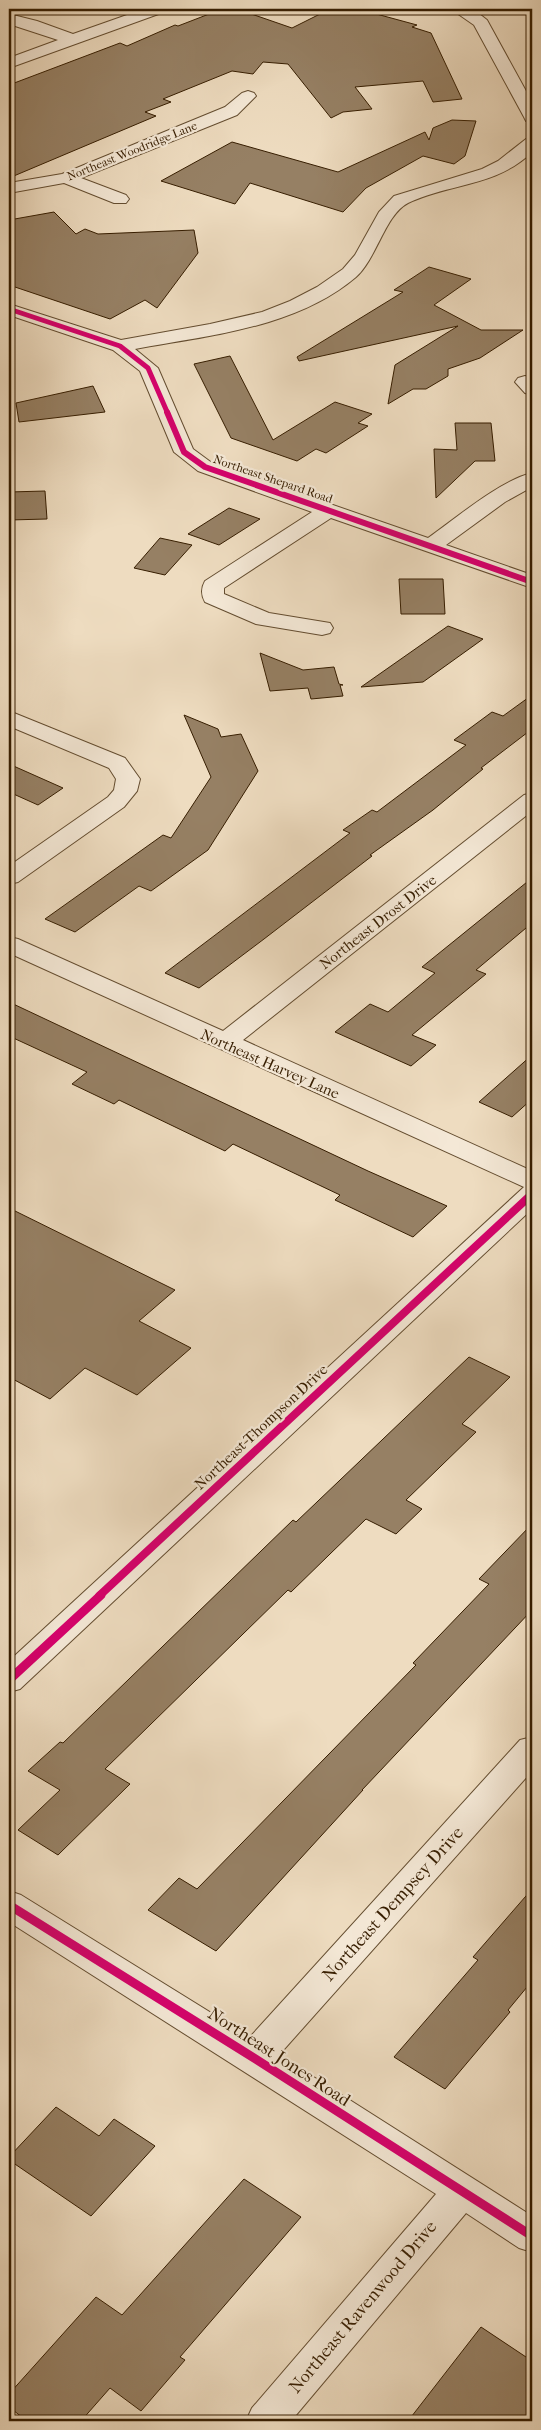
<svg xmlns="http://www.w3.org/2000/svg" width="541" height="2430" viewBox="0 0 541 2430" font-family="'IM FELL French Canon',serif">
<rect width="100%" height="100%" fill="#eedcc0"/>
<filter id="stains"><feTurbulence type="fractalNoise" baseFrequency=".004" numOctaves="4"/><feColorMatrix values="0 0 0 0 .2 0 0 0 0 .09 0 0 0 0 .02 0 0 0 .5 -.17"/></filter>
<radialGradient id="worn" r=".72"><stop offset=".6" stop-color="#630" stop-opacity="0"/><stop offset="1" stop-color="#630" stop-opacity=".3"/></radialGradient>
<g fill="#968064" stroke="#361d00">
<path d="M222 9H237L292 28 330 9H358L417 25 412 27 431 33 462 99 433 102 423 81 355 87 372 109 343 112 331 118 288 64 263 62 253 74 232 71 163 99 171 102 145 112 156 116 9 178V85L120 43 127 46 175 25 178 26Z"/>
<path d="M452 120 476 121 465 156 454 164 423 156 366 188 343 212 250 183 235 204 161 181 232 142 338 172 425 132 429 140 433 128Z"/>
<path d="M54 212 76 234 85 229 98 234 194 230 198 253 157 308 145 300 110 319 9 285V220Z"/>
<path d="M429 267 471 279 434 305 481 330H523L480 358 448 369V376L426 389H413L388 404 395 365 458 326 299 361 297 357 403 292 394 290Z"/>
<path d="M230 356 273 440 335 402 372 414 358 423 368 426 326 453 316 449 297 461 231 438 194 364Z"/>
<path d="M93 386 105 412 19 422 16 403Z"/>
<path d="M455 423H491L495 461H475L436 498 434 449 457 450Z"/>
<path d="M45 491 47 519 9 520V492Z"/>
<path d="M229 508 260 519 219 545 188 534Z"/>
<path d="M160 538 192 545 165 575 134 568Z"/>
<path d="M399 579H443L445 614H401Z"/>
<path d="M448 626 483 639 423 682 361 687Z"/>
<path d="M260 653 303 670 334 667 339 684 343 685H340L343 696 311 699 308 688 270 691Z"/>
<path d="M532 695V729L481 768 483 769 433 810 370 855 372 856 264 939 199 988 165 973 350 833 343 830 372 810 377 812 466 745 454 740 492 712 503 716Z"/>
<path d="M184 715 218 729 221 737 241 734 258 771 208 850 151 891 139 886 75 932 45 919 163 835 171 838 211 777Z"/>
<path d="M9 764 63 788 38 805 9 792Z"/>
<path d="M532 878V923L476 970 486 974 412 1035 436 1045 411 1066 335 1032 370 1004 388 1012 435 973 422 967Z"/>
<path d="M9 1002 368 1171 447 1206 413 1237 335 1200 340 1195 233 1144 225 1151 119 1100 114 1104 72 1084 87 1072 9 1036Z"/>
<path d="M532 1055V1099L512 1117 479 1102Z"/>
<path d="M9 1208 175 1290 139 1321 191 1348 137 1395 85 1368 50 1399 9 1377Z"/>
<path d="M469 1357 510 1377 462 1424 476 1432 406 1500 422 1509 396 1534 366 1519 291 1592 288 1590 105 1769 130 1784 58 1855 18 1830 60 1790 28 1771 60 1742 63 1743 293 1520 296 1522Z"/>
<path d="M532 1524V1610L362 1790H363L216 1951 148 1910 179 1878 197 1889 416 1665 413 1663 489 1584 479 1579Z"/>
<path d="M532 1889V1981L508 2010 510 2012 445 2089 394 2057 478 1960 473 1957Z"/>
<path d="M56 2107 99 2136 114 2119 155 2146 91 2216 9 2160V2157Z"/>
<path d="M244 2179 301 2217 180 2357 185 2360 141 2411 110 2388 81 2421H27L9 2407V2394L96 2297 122 2315Z"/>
<path d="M481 2327 532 2361V2421H408Z"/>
</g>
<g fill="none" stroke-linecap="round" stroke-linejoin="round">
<defs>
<g id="street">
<path d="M144 9H166L164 12 9 68V58L58 40 9 24V14L37 21 73 34Z"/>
<path d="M451 9H473L487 20 532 102V122L526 121 524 117 474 25Z"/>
<path d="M248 91 254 93 256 96 237 115 81 178 126 195 129 199 126 203H114L64 183 9 193V183L62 174 225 107 242 93Z"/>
<path d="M532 138V152C496 187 449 183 408 203 385 215 377 258 356 277 296 328 210 335 135 349L158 368 193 449 212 463 428 538C455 519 501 480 532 473V487L505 502 446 545 532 575V588L331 518 224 588V594L269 613 330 623 333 628 330 633 322 635 256 624 205 602C201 595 201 588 205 581L312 512 198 471 174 452 140 371 113 350 9 315V304L121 340 210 324 262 312 290 301 317 287 343 269 355 255 379 212 394 196 482 169 498 161 526 139Z"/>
<path d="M525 376 532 378V395L525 393 515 382 518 378Z"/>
<path d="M9 711 125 758 140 779 137 791 124 807 18 882 9 884V866L108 797 114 790 116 779 109 768 9 726Z"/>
<path d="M532 793V811L243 1040 532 1171V1209L20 1689 9 1692V1661L524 1187 9 953V937L18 939 223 1031 524 795Z"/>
<path d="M532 1737V1771L279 2055 532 2216V2252L519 2248 466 2213 291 2421H246L252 2408 436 2194 9 1922V1891L21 1895 250 2037 520 1740Z"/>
</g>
</defs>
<use href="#street" stroke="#644d30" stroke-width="2"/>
<use href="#street" fill="#f4e8d6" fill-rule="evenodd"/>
<defs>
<path id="cycleway-far3" d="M9 309 120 346 148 368 168 414"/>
<path id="cycleway-far2" d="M167 412 184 452 205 467 532 582"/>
<path id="cycleway-far1" d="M99 1596 532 1194"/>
<g id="cycleway">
<path d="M9 1680 101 1595"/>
<path d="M9 1905 254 2058 532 2236"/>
</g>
</defs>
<use href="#cycleway-far3" stroke="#f4e8d6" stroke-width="7"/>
<use href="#cycleway-far2" stroke="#f4e8d6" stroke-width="9"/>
<use href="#cycleway-far1" stroke="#f4e8d6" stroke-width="11"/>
<use href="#cycleway" stroke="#f4e8d6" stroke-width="12"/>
<use href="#cycleway-far3" stroke="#d6006c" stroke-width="5"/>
<use href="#cycleway-far2" stroke="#d6006c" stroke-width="6"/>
<use href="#cycleway-far1" stroke="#d6006c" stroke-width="8"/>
<use href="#cycleway" stroke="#d6006c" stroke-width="9"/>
</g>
<g text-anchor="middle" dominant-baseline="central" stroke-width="4.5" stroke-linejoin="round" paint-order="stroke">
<g font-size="12" fill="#361d00" stroke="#f4e8d6">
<text transform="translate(132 151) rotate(-22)">Northeast Woodridge Lane</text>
<text transform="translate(273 479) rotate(19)">Northeast Shepard Road</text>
</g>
<g font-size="15" fill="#361d00" stroke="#f4e8d6">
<text transform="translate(378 922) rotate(-38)">Northeast Drost Drive</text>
<text transform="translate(270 1064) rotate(24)">Northeast Harvey Lane</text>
<text transform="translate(261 1427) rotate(-43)">Northeast Thompson Drive</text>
</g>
<g font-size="18" fill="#361d00" stroke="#f4e8d6">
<text transform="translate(393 1904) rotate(-48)">Northeast Dempsey Drive</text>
<text transform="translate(279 2057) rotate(33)">Northeast Jones Road</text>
<text transform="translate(363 2307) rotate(-50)">Northeast Ravenwood Drive</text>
</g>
</g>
<rect width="541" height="2430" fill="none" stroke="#eedcc0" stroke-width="30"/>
<rect x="10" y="10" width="521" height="2410" fill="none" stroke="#361d00" stroke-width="2.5"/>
<rect x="15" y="15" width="511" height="2400" fill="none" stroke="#361d00"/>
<rect width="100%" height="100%" filter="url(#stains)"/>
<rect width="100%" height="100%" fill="url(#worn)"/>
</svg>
